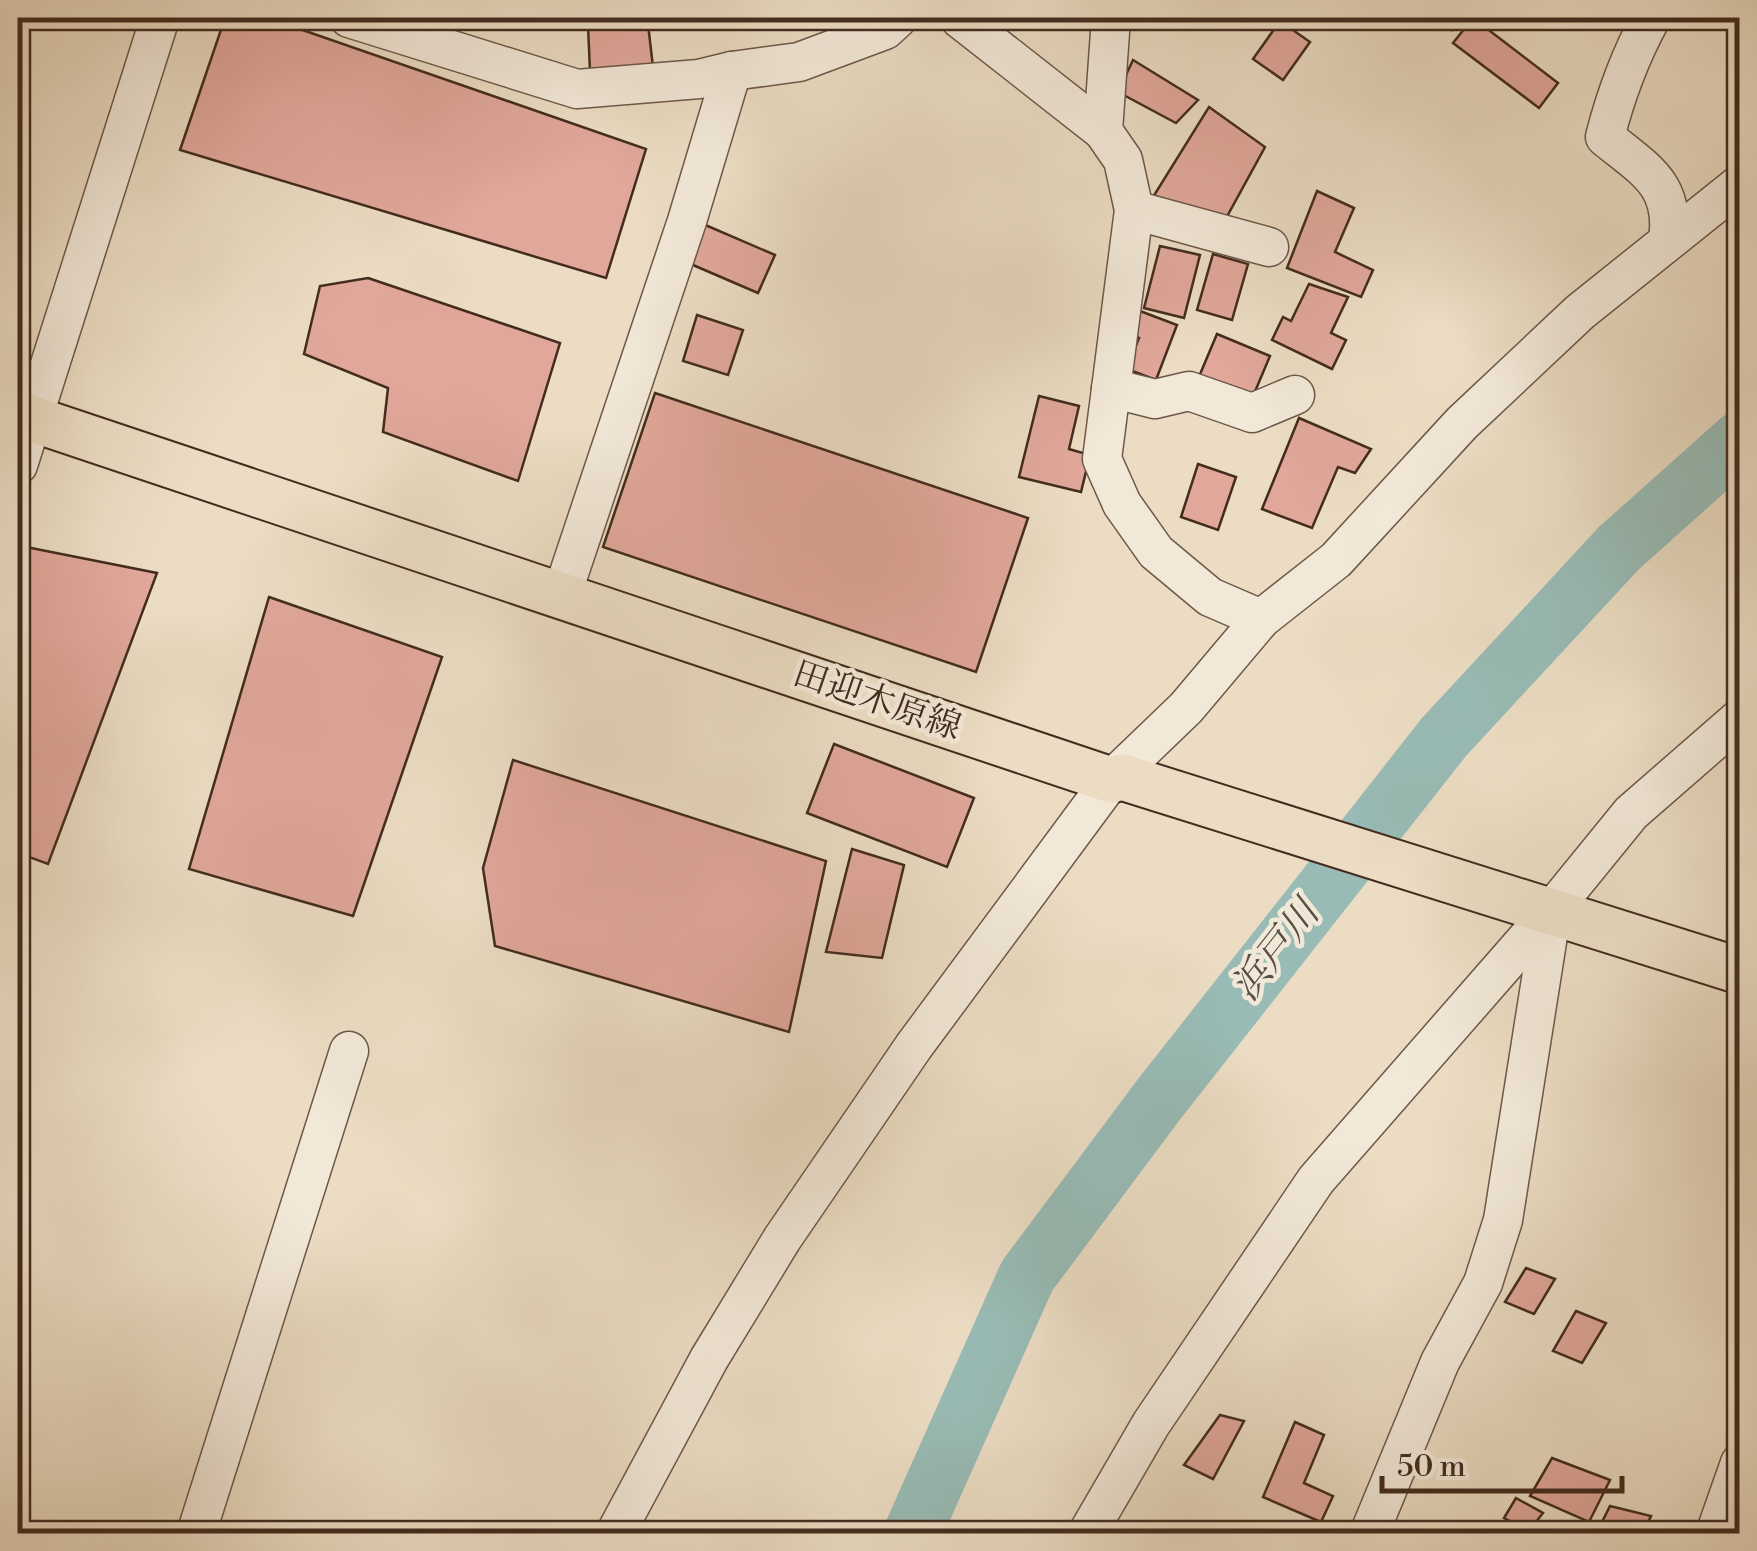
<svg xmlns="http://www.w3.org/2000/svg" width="1757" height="1551" viewBox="0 0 1757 1551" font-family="'Libre Bodoni','Noto Serif JP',serif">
<rect width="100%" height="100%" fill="#ebdcc3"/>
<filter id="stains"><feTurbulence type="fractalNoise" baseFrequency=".002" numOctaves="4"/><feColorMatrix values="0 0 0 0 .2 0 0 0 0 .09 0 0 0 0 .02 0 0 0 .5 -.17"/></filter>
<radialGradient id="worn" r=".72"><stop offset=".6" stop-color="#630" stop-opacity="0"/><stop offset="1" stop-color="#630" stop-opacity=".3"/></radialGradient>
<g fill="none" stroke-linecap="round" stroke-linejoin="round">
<path stroke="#98bbb5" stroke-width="58" d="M912 1534 1027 1276 1160 1098 1444 737 1619 548 1740 440"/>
</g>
<g fill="#e0a79a" stroke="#432c1f" stroke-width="2.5">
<path d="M225 18H268L646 149 606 278 180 150Z"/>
<path d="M1436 18H1462L1452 30Z"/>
<path d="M1473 18 1558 83 1539 108 1453 43Z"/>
<path d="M1280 21 1310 42 1283 80 1253 59Z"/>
<path d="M648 24 653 67 590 71 588 26Z"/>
<path d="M1133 60 1198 100 1176 123 1118 92Z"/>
<path d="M1209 107 1265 147 1219 231 1153 197Z"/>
<path d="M1317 191 1354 208 1335 252 1373 270 1361 297 1287 268Z"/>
<path d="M703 224 775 255 758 293 686 262Z"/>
<path d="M1160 246 1200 255 1184 318 1144 308Z"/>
<path d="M1213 254 1248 264 1232 320 1197 310Z"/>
<path d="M368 278 560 343 518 481 383 432 388 388 304 354 320 286Z"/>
<path d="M1309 284 1348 297 1331 333 1346 340 1332 369 1272 340 1283 317 1291 321Z"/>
<path d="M1140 311 1177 325 1156 380 1127 369 1139 338 1132 335Z"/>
<path d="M697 315 743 330 728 375 683 361Z"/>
<path d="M1217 334 1270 356 1251 401 1198 379Z"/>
<path d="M655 393 1028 518 976 672 603 547Z"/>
<path d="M1039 396 1079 406 1069 449 1090 455 1081 492 1019 477Z"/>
<path d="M1299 418 1371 449 1355 473 1338 467 1312 528 1262 509Z"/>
<path d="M1198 464 1236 477 1218 530 1181 517Z"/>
<path d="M21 546 157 573 48 864 18 853V557Z"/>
<path d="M269 597 442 657 353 916 189 869Z"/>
<path d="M834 744 974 798 947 867 807 813Z"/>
<path d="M513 760 826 861 789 1032 495 946 483 868Z"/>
<path d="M852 849 904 865 882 958 826 952Z"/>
<path d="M1526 1268 1555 1279 1534 1314 1505 1302Z"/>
<path d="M1576 1311 1606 1323 1582 1363 1553 1351Z"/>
<path d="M1220 1415 1244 1421 1213 1479 1184 1465Z"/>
<path d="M1295 1422 1324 1435 1304 1483 1333 1496 1321 1522 1263 1497Z"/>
<path d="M1552 1458 1610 1480 1589 1522 1530 1496Z"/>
<path d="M1516 1498 1543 1513 1529 1531 1504 1518Z"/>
<path d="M1610 1506 1651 1516 1643 1534H1596Z"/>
</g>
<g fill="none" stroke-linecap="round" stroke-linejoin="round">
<defs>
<g id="minor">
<path d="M349 18 577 89 699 79 732 71 799 62 885 30 898 18"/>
<path d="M959 18 1103 131 1123 160 1134 210 1102 459 1122 504 1156 552 1210 597 1261 619"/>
<path d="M1651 18C1630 56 1616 94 1605 137 1645 170 1676 184 1668 241"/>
<path d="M1103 131 1111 18"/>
<path d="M1134 210 1269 247"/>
<path d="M1111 388 1155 399 1189 391 1252 413 1295 395"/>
<path d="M18 465 160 18"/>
<path d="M562 594 687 221 732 71"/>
<path d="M196 1534 349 1051"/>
<path d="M615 1534 709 1359 782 1239 914 1046 1111 780 1186 708 1261 619 1336 560 1462 423 1580 312 1740 184"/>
<path d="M1087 1534 1151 1424 1316 1180 1552 910 1631 813 1740 718"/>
<path d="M1369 1534 1440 1362 1483 1283 1503 1220 1552 910"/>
<path d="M1715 1534 1740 1463"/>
</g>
<path id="major" d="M18 414 1111 780 1122 777 1740 971"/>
</defs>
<use href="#minor" stroke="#6d5848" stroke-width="41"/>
<use href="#major" stroke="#432c1f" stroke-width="49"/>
<use href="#minor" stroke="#f2e8d8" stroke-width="38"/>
<use href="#major" stroke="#ebdcc3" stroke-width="45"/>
</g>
<g text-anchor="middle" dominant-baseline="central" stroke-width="9" stroke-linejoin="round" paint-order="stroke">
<g font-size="35" fill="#432c1f" stroke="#f2e8d8">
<text transform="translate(877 701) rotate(19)">田迎木原線</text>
</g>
<g font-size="38" font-style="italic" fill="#585044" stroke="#f2e8d8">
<text transform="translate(1276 951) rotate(-52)">浜戸川</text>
</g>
</g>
<rect width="1757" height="1551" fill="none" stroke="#ebdcc3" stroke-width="60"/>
<rect x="20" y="20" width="1717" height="1511" fill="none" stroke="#432c1f" stroke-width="5"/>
<rect x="30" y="30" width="1697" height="1491" fill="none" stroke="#432c1f" stroke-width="2.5"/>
<path d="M1382 1476v15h240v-15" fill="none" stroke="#432c1f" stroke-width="5"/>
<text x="1397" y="1476" font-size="30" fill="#432c1f" stroke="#f2e8d8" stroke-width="8" paint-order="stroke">50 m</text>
<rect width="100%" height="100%" filter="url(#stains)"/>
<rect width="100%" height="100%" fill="url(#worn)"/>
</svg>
